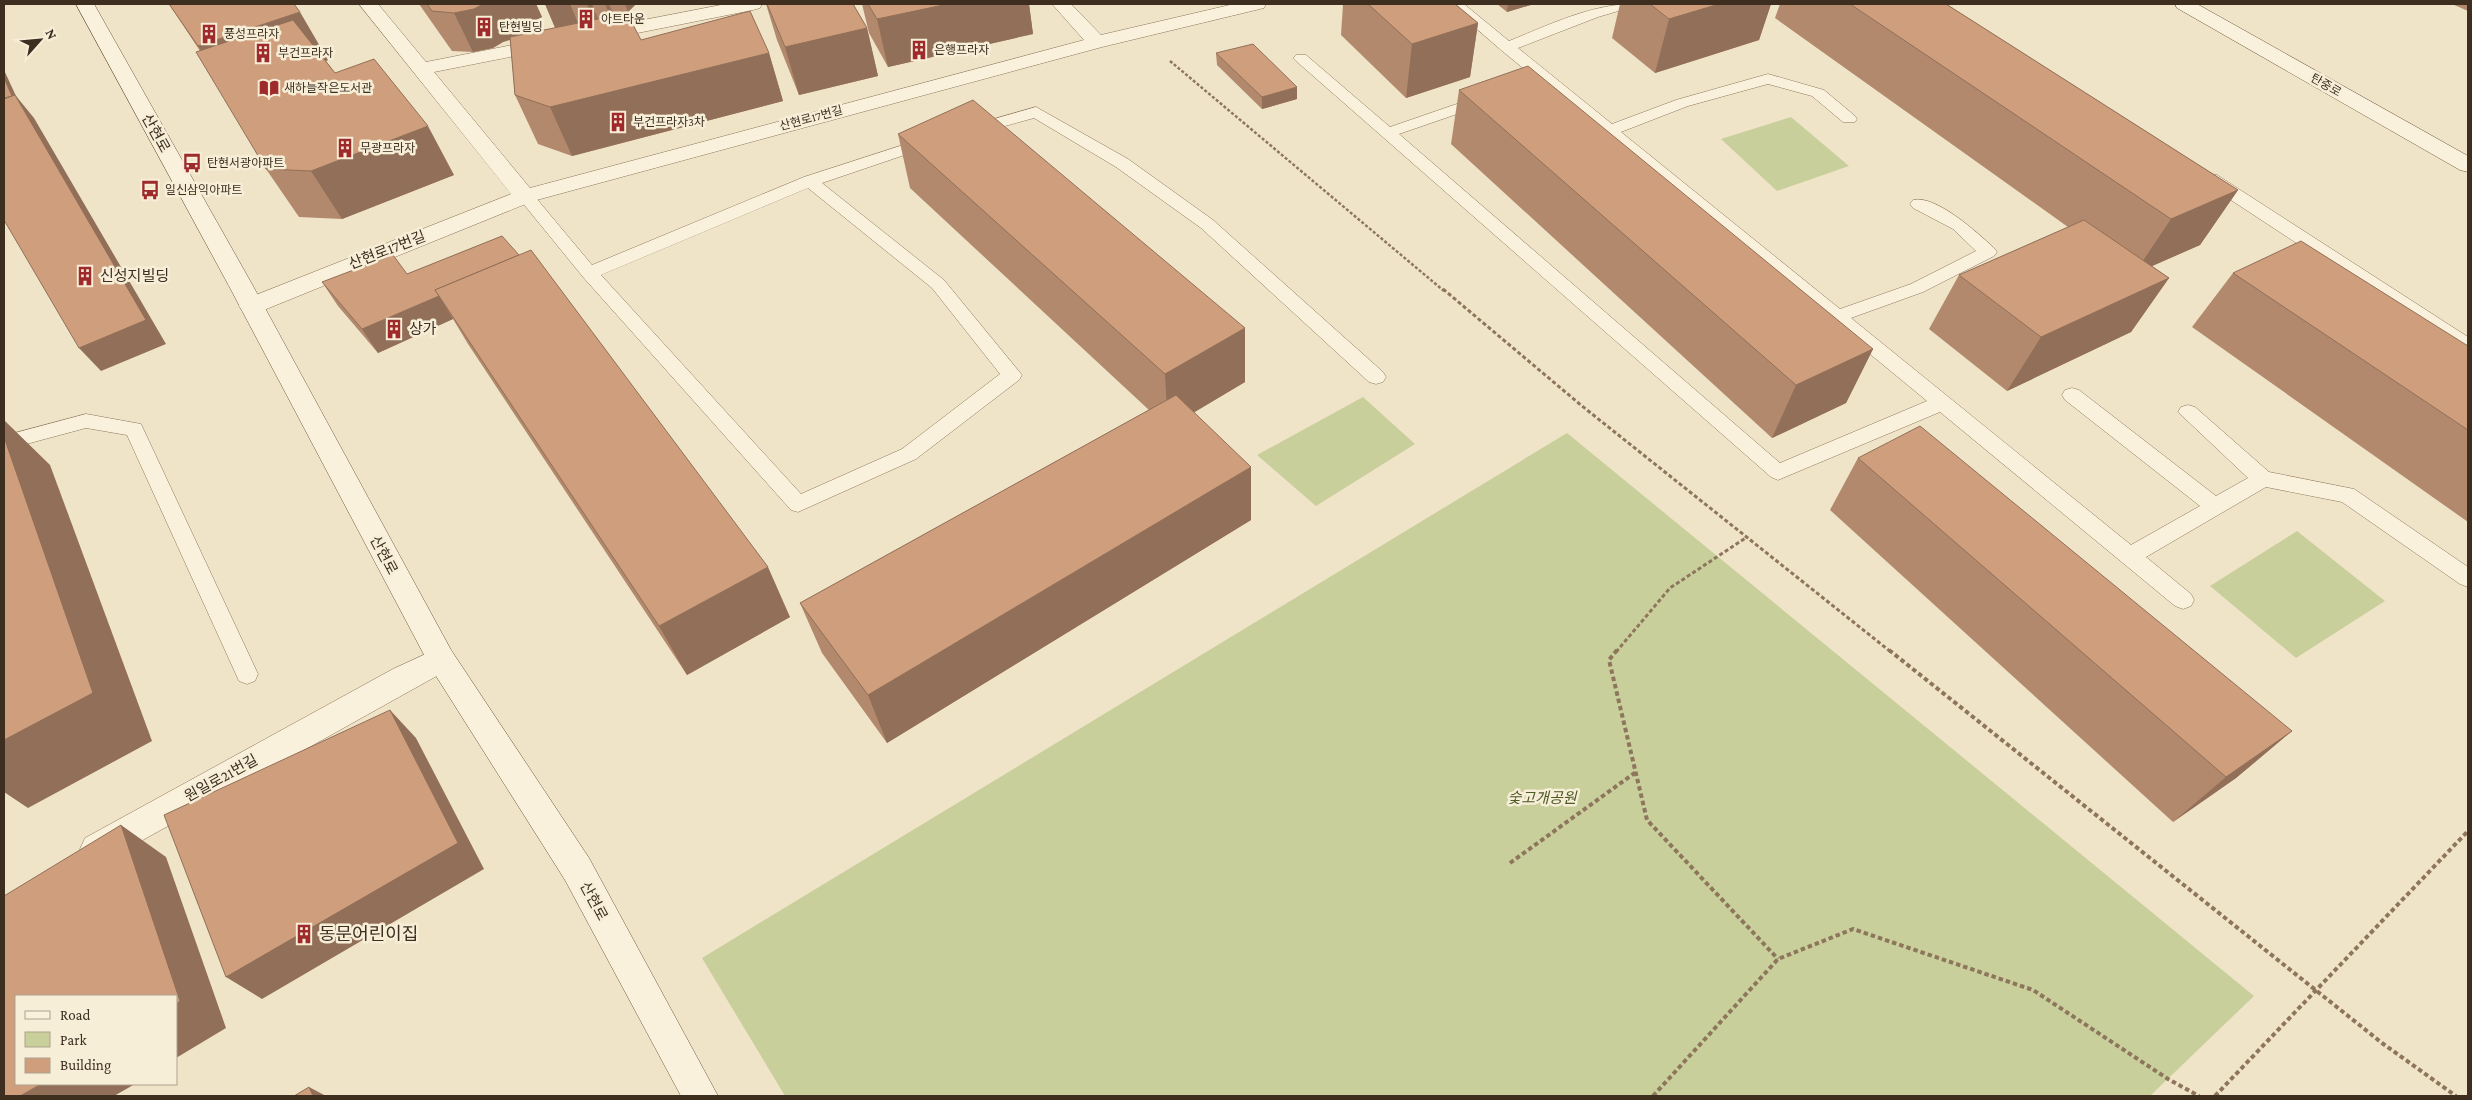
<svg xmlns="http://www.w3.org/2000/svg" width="2472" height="1100" viewBox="0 0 2472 1100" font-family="'Crimson Pro','Noto Sans KR',serif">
<rect width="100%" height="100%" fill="#f0e4c8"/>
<g fill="#c9cf9b">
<path d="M1791 117 1849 166 1777 191 1721 139Z"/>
<path d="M1363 397 1415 444 1316 506 1257 455Z"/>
<path d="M1567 433 2254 996 2150 1096H785L702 958Z"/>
<path d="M2297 531 2385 601 2296 658 2210 586Z"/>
</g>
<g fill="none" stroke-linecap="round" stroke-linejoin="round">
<defs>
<g id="lane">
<path d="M1448 4H1464L1509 41C1549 25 1591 4 1634 4L1632 7 1598 17 1518 48 1612 124 1676 100 1768 74 1824 90 1855 116 1857 119 1855 122H1843L1812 96 1768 84 1688 106 1621 132 1840 309 1911 284 1976 251 1953 229 1913 208 1910 204 1913 200C1935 194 1978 233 1994 248L1997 252 1994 256 1923 292 1851 318 2131 545 2200 506 2065 400 2062 395 2065 390 2072 388 2079 390 2216 496 2248 478 2178 412 2181 407 2188 405 2195 407 2269 472 2354 489 2468 567V587L2460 584 2342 502 2266 487 2146 557 2191 594 2194 600 2191 606 2183 609 2175 606 1940 412 1785 477 1778 480 1771 477 1296 61 1293 58 1296 55H1306L1390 127 1477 97H1489L1491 100 1489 103 1399 134 1780 463 1927 401 1501 50Z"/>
<path d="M1036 107 1128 159 1213 220 1383 372 1386 377 1383 382 1376 384 1369 382 1201 228 1116 167 1034 118 972 135 964 130 966 127Z"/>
<path d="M928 137 934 139 936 142 934 145 822 183 944 280 1022 375 1019 380 916 459 798 512 791 510 583 277 517 196 519 192H531L592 265 804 177ZM808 188 932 288 1000 374 902 449 801 494 601 275Z"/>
<path d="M2211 174 2217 175 2468 337V352L2461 351 2205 183 2203 179 2205 175Z"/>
<path d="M86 414 141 424 258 674 255 681 247 684 239 681 127 435 86 428 4 450V436Z"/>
</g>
<g id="street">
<path d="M359 4H378L426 62 548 38 555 40 558 44 555 48 434 72 530 188 1084 40 1052 4H1071L1101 35 1234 4H1266L1264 8 1102 47 533 201 259 312 251 314 243 312 239 306 243 300 511 194Z"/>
<path d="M726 4H762L760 8 753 10 597 41 590 39 587 35 590 31 597 29Z"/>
<path d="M441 647 451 650 456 659 451 668 107 860 96 864 85 860 80 849 85 838 393 669Z"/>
</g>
<g id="secondary">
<path d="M76 4H94L253 286 451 650 589 858 718 1096H681L565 880 431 668 229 286Z"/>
<path d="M2175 4H2197L2468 156V172L2460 170 2177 8Z"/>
</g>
</defs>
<use href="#lane" stroke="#8d765c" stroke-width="1"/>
<use href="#street" stroke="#8d765c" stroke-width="1"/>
<use href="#secondary" stroke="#6f573f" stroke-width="1"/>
<path stroke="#8d765c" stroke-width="2.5" stroke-dasharray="3 2" stroke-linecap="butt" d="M1170 61 1444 291"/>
<g stroke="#8d765c" stroke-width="3" stroke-dasharray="4 2.5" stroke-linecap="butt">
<path d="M1443 289 1582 406 1891 652"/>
<path d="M1616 652 1670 588 1747 537"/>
</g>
<g stroke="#8d765c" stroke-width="4" stroke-dasharray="4.5 3" stroke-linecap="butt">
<path d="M1617 650 1609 660 1647 820 1778 959"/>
<path d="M1889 650 2382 1043 2456 1096"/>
<path d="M1510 863 1636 772"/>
<path d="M1653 1096 1778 959 1853 929 2033 990 2168 1079 2199 1096"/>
<path d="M2215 1096 2468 831"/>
</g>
<use href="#lane" fill="#faf1dc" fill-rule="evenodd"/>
<use href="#street" fill="#faf1dc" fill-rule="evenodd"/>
<use href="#secondary" fill="#faf1dc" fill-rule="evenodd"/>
</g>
<g fill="#b2896c">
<path d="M169 4 328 60 326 61 335 73 454 175 342 219 299 217 266 169 200 51Z"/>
<path d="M419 4H536L542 17 534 21 538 30 530 33 555 28 545 4H644L635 5 628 12 613 13 612 16 641 40 769 53 783 101 572 156 538 144 515 95 510 40 503 42 493 48 473 52 452 51Z"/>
<path d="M766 4H853L867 28 878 76 799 95 777 40Z"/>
<path d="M862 4H1029L1033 34 888 67 869 33Z"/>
<path d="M1343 4H1455L1478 23 1470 77 1406 98 1341 35Z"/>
<path d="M1497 4H1534L1507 12Z"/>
<path d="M1620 4H1771L1759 40 1655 73 1612 38Z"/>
<path d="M1780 4H1946L2238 190 2200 245 2152 266 2169 278 2131 332 2007 391 1929 329 1959 275 2068 227 1775 18Z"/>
<path d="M2452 4H2468V11Z"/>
<path d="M1216 53 1297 99 1262 109 1217 65Z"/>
<path d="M1459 90 1873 349 1846 403 1772 438 1451 144Z"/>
<path d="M898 134 1245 328V382L1194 412 1251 520 887 743 822 653 800 603 1149 410 910 188Z"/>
<path d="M502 236 790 617 687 675 468 344 453 319 378 353 338 306 322 282 407 274Z"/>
<path d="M2233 273 2468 346V522L2192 327Z"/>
<path d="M1858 458 2292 731 2236 778 2173 822 1830 510Z"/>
</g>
<g fill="#916f58">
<path d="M483 4H536L542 17 534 21 538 30 503 42 493 48 473 52 454 13Z"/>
<path d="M545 4H570L579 25 558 34Z"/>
<path d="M587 4H592L598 19 595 24Z"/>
<path d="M605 4H609L613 13 611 18Z"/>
<path d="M625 4H644L635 5 628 12Z"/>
<path d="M948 4H1029L1033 34 888 67 877 19Z"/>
<path d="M1508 4H1534L1507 12Z"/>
<path d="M1719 4H1771L1759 40 1655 73 1669 19Z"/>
<path d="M300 12 328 60 230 94 198 46Z"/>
<path d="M1478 23 1470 77 1406 98 1412 44Z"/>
<path d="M867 28 878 76 799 95 785 47Z"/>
<path d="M769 53 783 101 572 156 550 107Z"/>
<path d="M4 70 16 96 34 118 166 344 101 371 79 348 4 78Z"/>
<path d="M1297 87V99L1262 109V97Z"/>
<path d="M428 126 454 175 342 219 311 171Z"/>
<path d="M2238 190 2200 245 2134 274 2171 219Z"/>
<path d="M2169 278 2131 332 2007 391 2041 337Z"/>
<path d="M439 296 453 319 378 353 362 329Z"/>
<path d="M1245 328V382L1168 428 1165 374Z"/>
<path d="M1873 349 1846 403 1772 438 1796 385Z"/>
<path d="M4 420 50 465 152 741 28 808 4 792Z"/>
<path d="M1251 467V520L887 743 868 695Z"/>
<path d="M768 567 790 617 687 675 659 626Z"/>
<path d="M390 710 416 738 484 869 262 999 226 977Z"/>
<path d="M2292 731 2236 778 2173 822 2226 777Z"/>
<path d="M121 825 166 857 226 1028 176 1058V1004Z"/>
<path d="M41 1084H135L114 1096H20Z"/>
<path d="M309 1087 326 1096H313Z"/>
</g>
<g fill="#cf9f7d" stroke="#916f58">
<path d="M169 4H294L300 12 198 46Z"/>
<path d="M427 4H483L474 9 454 13 432 11Z"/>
<path d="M767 4H853L867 28 785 47Z"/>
<path d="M868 4H948L877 19Z"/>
<path d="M1368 4H1455L1478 23 1412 44Z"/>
<path d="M1650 4H1719L1669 19Z"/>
<path d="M1850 4H1946L2238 190 2171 219Z"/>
<path d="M750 11 769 53 550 107 515 95 510 37 627 13 641 40Z"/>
<path d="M293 20 335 73 374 59 428 126 311 171 266 169 196 52Z"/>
<path d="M1253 44 1297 87 1262 97 1216 53Z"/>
<path d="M1528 66 1873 349 1796 385 1459 90Z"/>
<path d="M4 78 12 96 4 98Z"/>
<path d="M15 95 146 320 79 348 4 220V99Z"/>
<path d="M973 100 1245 328 1165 374 898 134Z"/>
<path d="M2084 220 2169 278 2041 337 1959 275Z"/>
<path d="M502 236 519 255 435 290 439 296 362 329 322 282 393 255 407 274Z"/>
<path d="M2301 241 2468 346V430L2233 273Z"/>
<path d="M531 250 768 567 659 626 435 290Z"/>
<path d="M1176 395 1251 467 868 695 800 603Z"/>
<path d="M1920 426 2292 731 2226 777 1858 458Z"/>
<path d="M4 437 93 693 4 740Z"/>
<path d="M390 710 458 843 226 977 164 815Z"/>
<path d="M121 825 180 1001 176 1004V996H16V1084H41L20 1096H4V896Z"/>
<path d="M309 1087 313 1096H294Z"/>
</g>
<defs>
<symbol id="building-bare" viewBox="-9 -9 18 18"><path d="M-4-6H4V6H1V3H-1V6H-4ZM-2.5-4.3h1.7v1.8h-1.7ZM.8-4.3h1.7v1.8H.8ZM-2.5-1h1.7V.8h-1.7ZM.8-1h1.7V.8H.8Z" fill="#9e2a2b" stroke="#f7eed8" stroke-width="2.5" paint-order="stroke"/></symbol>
<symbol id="library-bare" viewBox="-9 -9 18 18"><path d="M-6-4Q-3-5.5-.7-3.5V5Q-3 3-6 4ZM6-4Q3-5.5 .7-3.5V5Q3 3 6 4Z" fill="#9e2a2b" stroke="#f7eed8" stroke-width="2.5" paint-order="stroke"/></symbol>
<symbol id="bus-bare" viewBox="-9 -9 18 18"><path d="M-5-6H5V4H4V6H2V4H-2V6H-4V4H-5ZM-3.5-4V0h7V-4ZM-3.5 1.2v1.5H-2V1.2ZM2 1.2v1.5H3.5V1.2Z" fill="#9e2a2b" stroke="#f7eed8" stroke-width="2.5" paint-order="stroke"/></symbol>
</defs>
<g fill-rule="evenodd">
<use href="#building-bare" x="572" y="5" width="28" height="28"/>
<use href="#building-bare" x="470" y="13" width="28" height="28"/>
<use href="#building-bare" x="195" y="20" width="28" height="28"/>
<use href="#building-bare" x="905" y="36" width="28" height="28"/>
<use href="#building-bare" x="249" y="39" width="28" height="28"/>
<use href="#library-bare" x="255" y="74" width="28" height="28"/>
<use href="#building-bare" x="604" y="108" width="28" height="28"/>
<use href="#building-bare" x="331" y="134" width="28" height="28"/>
<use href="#bus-bare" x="178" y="149" width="28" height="28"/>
<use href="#bus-bare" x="136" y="176" width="28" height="28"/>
<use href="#building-bare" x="71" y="262" width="28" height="28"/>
<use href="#building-bare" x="380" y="315" width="28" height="28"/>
<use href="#building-bare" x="290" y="920" width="28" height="28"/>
</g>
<g text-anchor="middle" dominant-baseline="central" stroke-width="5" stroke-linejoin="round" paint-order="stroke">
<g font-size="12" fill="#3d2e20" stroke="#f7eed8" text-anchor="start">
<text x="601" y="19">아트타운</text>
<text x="499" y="27">탄현빌딩</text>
<text x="224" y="34">풍성프라자</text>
<text x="934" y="50">은행프라자</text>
<text x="278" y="53">부건프라자</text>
<text x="284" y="88">새하늘작은도서관</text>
<text x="633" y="122">부건프라자3차</text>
<text x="360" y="148">무광프라자</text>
<text x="207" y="163">탄현서광아파트</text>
<text x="165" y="190">일신삼익아파트</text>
</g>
<g font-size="12" fill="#3d2e20" stroke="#f7eed8">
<text transform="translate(2326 85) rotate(30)">탄중로</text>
<text transform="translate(811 118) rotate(-15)">산현로17번길</text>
</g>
<g font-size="15" fill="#3d2e20" stroke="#f7eed8">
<text transform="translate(156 133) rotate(61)">산현로</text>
<text transform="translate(387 250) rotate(-21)">산현로17번길</text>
<text transform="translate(384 555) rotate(62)">산현로</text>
<text transform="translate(221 778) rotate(-29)">원일로21번길</text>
<text transform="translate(594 901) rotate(62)">산현로</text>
</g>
<g font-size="15" fill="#3d2e20" stroke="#f7eed8" text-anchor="start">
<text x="100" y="276">신성지빌딩</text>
<text x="409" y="329">상가</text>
</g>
<g font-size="15" font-style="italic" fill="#4d5a26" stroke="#f7eed8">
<text x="1542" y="798">숯고개공원</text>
</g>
<g font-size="18" fill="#3d2e20" stroke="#f7eed8" text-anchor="start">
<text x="319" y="934">동문어린이집</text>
</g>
</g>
<rect width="2472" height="1100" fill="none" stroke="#3d2e20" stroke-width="10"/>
<rect x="15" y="995" width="162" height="90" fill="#f7eed8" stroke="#ada18e"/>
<rect x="25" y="1011" width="25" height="8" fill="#faf1dc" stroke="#ada18e"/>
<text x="60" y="1020" font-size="15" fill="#3d2e20">Road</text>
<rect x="25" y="1032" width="25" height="15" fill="#c9cf9b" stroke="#ada18e"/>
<text x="60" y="1045" font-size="15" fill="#3d2e20">Park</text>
<rect x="25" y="1058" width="25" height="15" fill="#cf9f7d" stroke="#ada18e"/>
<text x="60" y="1070" font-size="15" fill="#3d2e20">Building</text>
<g transform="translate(40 40) rotate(63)" stroke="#f7eed8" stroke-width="4" paint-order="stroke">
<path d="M0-4L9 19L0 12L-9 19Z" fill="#3d2e20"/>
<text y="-8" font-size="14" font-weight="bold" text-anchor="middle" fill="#3d2e20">N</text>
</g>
</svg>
